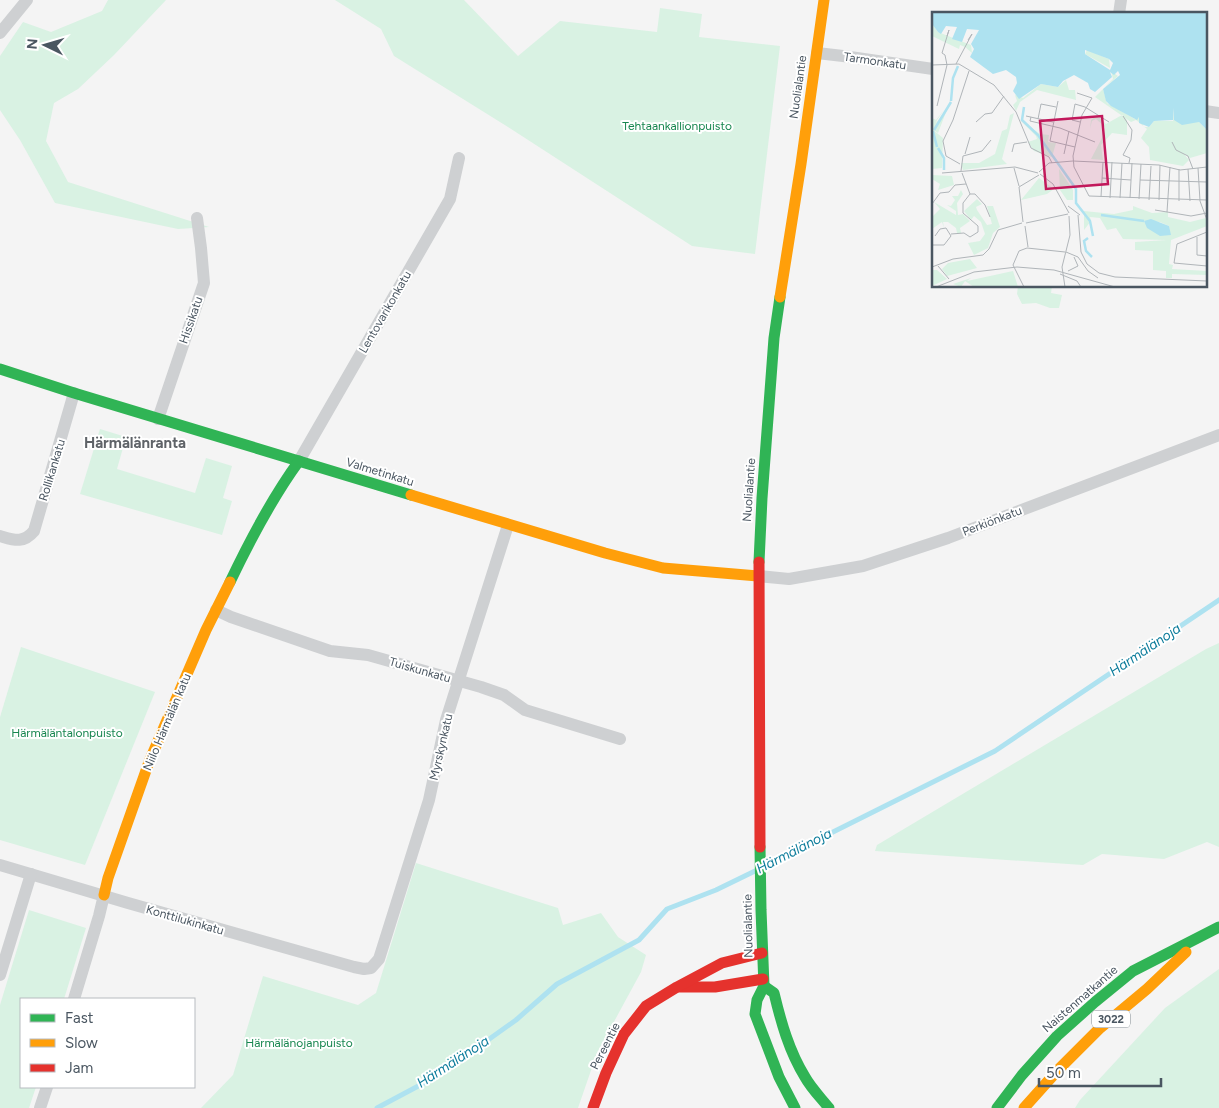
<svg xmlns="http://www.w3.org/2000/svg" width="1219" height="1108" viewBox="0 0 1219 1108" font-family="Figtree,sans-serif">
<rect width="100%" height="100%" fill="#f4f4f4"/>
<g fill="#d9f2e3">
<path d="M108 0H166L114 55 78 89 54 103 46 141 68 182 209 227 178 229 55 203 20 140 0 110V56L23 22 51 32 102 11Z"/>
<path d="M335 0H464L518 56 560 21 657 32 660 8 702 14 699 37 780 46 755 254 692 246 508 127 394 56 381 29Z"/>
<path d="M1018 286H1052L1051 293 1062 295 1059 308H1050L1036 303 1022 304 1017 294Z"/>
<path d="M100 429 126 437 117 469 195 493 206 458 232 466 223 498 232 501 222 535 80 494Z"/>
<path d="M1219 643V847L1207 842 1164 859 1102 854 1083 865 875 851 877 845 1206 649Z"/>
<path d="M21 647 155 692 85 865 0 840V717Z"/>
<path d="M416 863 558 908 563 925 601 913 618 937 646 955 641 972 597 1053 578 1108H201L233 1075 263 976 358 1005 376 993Z"/>
<path d="M29 910 86 928 64 999H21V1087H36L29 1108H0V1005Z"/>
<path d="M1219 969V1108H1075L1080 1100 1165 1008Z"/>
</g>
<g fill="none" stroke-linecap="round" stroke-linejoin="round">
<g stroke="#aee2f0" stroke-width="5">
<path d="M765 866 995 751 1219 600"/>
<path d="M377 1108 439 1075 516 1020 557 984 639 940 667 909 716 890 755 871"/>
</g>
<g stroke="#ced0d2" stroke-width="12">
<path d="M1119 14 1121 0"/>
<path d="M0 33 27 0"/>
<path d="M817 53 843 56 933 69"/>
<path d="M1205 111 1219 113"/>
<path d="M158 419 204 283 201 248 197 218"/>
<path d="M299 461 450 199 459 158"/>
<path d="M0 536C14 540 23 544 34 531L74 393"/>
<path d="M758 576 789 579 863 566 948 538 1219 435"/>
<path d="M216 610 231 617 330 651 368 655 481 687 504 695 525 710 620 739"/>
<path d="M0 865 128 903 354 967 364 969 371 968 379 959 429 800 446 720 508 525"/>
<path d="M0 975 31 874"/>
<path d="M74 999 99 916 104 895"/>
<path d="M40 1108 47 1087"/>
</g>
<g stroke="#30b455" stroke-width="11">
<path d="M0 369 74 393 411 495"/>
<path d="M759 562 762 498 774 338 780 297"/>
<path d="M230 582C250 540 272 498 299 461"/>
<path d="M760 847 761 910 764 986 757 1000 755 1014 779 1077 795 1108"/>
<path d="M764 986 774 993C781 1022 789 1051 805 1077 811 1088 821 1098 829 1108"/>
<path d="M997 1108 1022 1075 1057 1036 1095 1002 1133 971 1219 927"/>
</g>
<g stroke="#ff9f0a" stroke-width="11">
<path d="M780 297 801 164 824 0"/>
<path d="M411 495 605 553 663 568 758 576"/>
<path d="M104 895 108 878 149 762 206 630 230 582"/>
<path d="M1024 1108 1058 1070 1099 1029 1147 989 1186 952"/>
</g>
<g stroke="#e5322d" stroke-width="11">
<path d="M759 562 760 847"/>
<path d="M680 987H715L763 979"/>
<path d="M593 1108 606 1073 624 1034 646 1006 677 987 722 963 762 953"/>
</g>
</g>
<g text-anchor="middle" dominant-baseline="central" stroke-width="4" stroke-linejoin="round" paint-order="stroke">
<rect fill="#fff" stroke="#808990" stroke-width="1" x="1092" y="1010.5" width="38" height="17" rx="4"/>
<g font-size="11" font-weight="bold" fill="#4a5661">
<text x="1111" y="1019">3022</text>
</g>
<g font-size="12" fill="#4a5661" stroke="#fff">
<text transform="translate(875 61) rotate(8)">Tarmonkatu</text>
<text transform="translate(798 87) rotate(-82)">Nuolialantie</text>
<text transform="translate(385 312) rotate(-60)">Lentovarikonkatu</text>
<text transform="translate(191 320) rotate(-71)">Hissikatu</text>
<text transform="translate(52 470) rotate(-73)">Rollikankatu</text>
<text transform="translate(380 472) rotate(17)">Valmetinkatu</text>
<text transform="translate(749 490) rotate(-86)">Nuolialantie</text>
<text transform="translate(992 521) rotate(-21)">Perkiönkatu</text>
<text transform="translate(420 670) rotate(16)">Tuiskunkatu</text>
<text transform="translate(167 722) rotate(-67)">Niilo Härmälän katu</text>
<text transform="translate(441 747) rotate(-77)">Myrskynkatu</text>
<text transform="translate(185 920) rotate(16)">Konttilukinkatu</text>
<text transform="translate(748 926) rotate(-91)">Nuolialantie</text>
<text transform="translate(1080 999) rotate(-41)">Naistenmatkantie</text>
<text transform="translate(605 1046) rotate(-63)">Pereentie</text>
</g>
<g font-size="12" fill="#17864f" stroke="#fff">
<text x="677" y="126">Tehtaankallionpuisto</text>
<text x="67" y="733">Härmäläntalonpuisto</text>
<text x="299" y="1043">Härmälänojanpuisto</text>
</g>
<g font-size="14" font-style="italic" fill="#0c7c9b" stroke="#fff">
<text transform="translate(1145 650) rotate(-34)">Härmälänoja</text>
<text transform="translate(794 851) rotate(-27)">Härmälänoja</text>
<text transform="translate(453 1062) rotate(-33)">Härmälänoja</text>
</g>
<g font-size="15" font-weight="bold" fill="#5f6368" stroke="#fff">
<text x="135" y="443">Härmälänranta</text>
</g>
</g>
<g transform="translate(932 12)">
<rect width="275" height="275" fill="#f4f4f4"/>
<path d="M0 12 6 20 39 33 40 41 33 35 28 33 27 37 0 24ZM155 38 177 47 178 56 153 42ZM179 59 186 64 171 77 175 91 203 107 207 105 212 115H217L222 109H241L242 96 244 108 267 110 275 118V141L258 146 251 141 257 148 251 154 218 148 217 135 209 126 215 117 204 108 199 110 163 85 181 67ZM134 68 137 78H143L144 88 105 78 88 90 84 99 81 93 85 89 83 83 91 86 109 72 126 75ZM16 95 6 121 0 117 11 126 10 156 0 157V106L4 108 12 98 5 108 4 111ZM82 101 70 147 75 152 31 158 29 151H47L63 142 70 119 75 117 78 103ZM165 103 174 112 190 103 195 108V123L180 121 169 133 171 148 159 147 173 120V115L164 107 160 109 158 117 159 108ZM88 108 108 122 117 123 116 130 124 131 120 145 102 139 96 130 105 127 104 124ZM127 157 141 178V188H135L128 178ZM0 163 20 164 22 173 6 178 8 172 0 167ZM107 166 122 177 115 182 89 188ZM29 178 31 182 25 191 26 203 31 202 38 209 28 216 29 221H25L24 216 16 210H11L12 216 10 210 0 217V205L8 197 2 190 24 203V199L15 193 19 194 23 188 20 184H26ZM45 187 50 192 44 195 45 198 55 213 60 212 55 194H61L68 215 61 221 56 236 42 243 36 231 48 229 53 222 49 210 42 204 39 208 32 199ZM201 194 220 201 236 200V205L258 210 274 206 275 214 239 228 237 252 241 253 240 257 275 259V263L240 262V266H234V259L221 258V239L203 238V230L235 228 191 227 184 216 175 218 168 206 158 205 159 209 152 218V199L182 202 201 198ZM212 209 228 210 237 214 238 223 216 216ZM38 247 45 256 15 264 10 257 16 251ZM0 258H5L15 267 0 274ZM81 259 86 275H42L33 269 29 275 21 272 39 266 35 269Z" fill="#d9f2e3" fill-rule="evenodd"/>
<path d="M0 0H275V118L267 110 250 113 242 108 241 96V108L222 109 217 115 207 111V105L205 108 179 94 174 89 171 77 188 63 186 59 182 63 178 60 180 65 163 80 158 77 156 71 142 63 131 69 126 75 109 72 87 87 81 79 85 71 84 65 74 58 61 62 38 45 42 37 39 32 47 18 35 17 30 30 20 27 25 15 14 14 9 22 6 20 0 12ZM153 38 177 47 181 51 178 58 153 42ZM219 207 237 214 239 223 228 224 215 216 212 209Z" fill="#aee2f0" fill-rule="evenodd"/>
<path fill="none" stroke="#aee2f0" stroke-width="2.5" d="M19 89 21 66 26 54M92 95 90 108 106 123 144 177V191L158 209 161 224M2 118 19 90M1 119 5 135M6 136 12 146V158M169 203 212 209M156 226 152 229 154 239 160 245"/>
<path fill="none" stroke="#b0b5b9" stroke-width="1" d="M24 52 40 22 36 28M0 53 27 52 62 73 84 100 99 136 117 145 120 151M15 53 13 43 10 41 17 18 15 24M145 81 160 86 150 103 141 144 142 155 157 184 275 188M126 89 118 129 143 135M5 94 15 53M94 104 121 110M191 104 200 118 199 128 191 143 198 146 197 151M99 105 98 109 128 116 163 130M106 107 109 92 124 95M44 110 53 102 60 101 72 84M148 110 140 108 143 92 153 95 177 110M240 130 244 138 256 144 261 157M80 140 82 132 95 130M33 142 38 125M132 142 137 119M28 152 14 144 11 129 21 108 37 59M82 156 87 174M266 156 268 189 275 208M256 157 258 189M29 159 31 144 50 139 59 128M107 160 117 151 141 149 227 153 248 158 275 155M10 161 83 155 106 161M30 161 38 182M108 162 121 172 137 201M170 166 199 168M208 168 275 170M38 182H43L53 193 58 205M169 185 171 150M178 186 180 150M188 186 190 151M198 186 200 151M207 187 209 152M217 188 219 154M227 188 228 153M247 189V157M0 192 8 181 17 180 23 173 34 172M136 194 148 203M223 198 259 204 275 201M235 200 238 155M146 203 149 240 155 252 167 261 183 265 275 269M91 210 87 175 107 163M94 211 136 202M93 214 96 235M275 220 245 232 242 251 275 254M19 222 32 221 38 225 46 220V214L31 201V191L38 182M265 225V243L275 244M0 233H12L19 224 14 216 8 217 3 224M134 240 146 245 156 259 166 266M6 254 17 267M0 255 21 247 51 243 57 237 66 218 90 211M136 259 146 254 142 245M128 262 145 269 149 275M4 275 42 260 85 255 122 258 183 275M92 275 81 253 87 239 95 236 133 240M133 275 130 255 138 223 137 204"/>
<path fill="#c2185b" fill-opacity="0.15" stroke="#c2185b" stroke-width="2.5" d="M170 104 176 172 114 177 108 109Z"/>
<rect width="275" height="275" fill="none" stroke="#4a5661" stroke-width="2.5"/>
</g>
<rect x="20" y="998" width="175" height="90" fill="#ffffff" stroke="#b7bbc0"/>
<rect x="30" y="1014" width="25" height="8" fill="#30b455" stroke="#b7bbc0"/>
<text x="65" y="1023" font-size="15" fill="#4a5661">Fast</text>
<rect x="30" y="1039" width="25" height="8" fill="#ff9f0a" stroke="#b7bbc0"/>
<text x="65" y="1048" font-size="15" fill="#4a5661">Slow</text>
<rect x="30" y="1064" width="25" height="8" fill="#e5322d" stroke="#b7bbc0"/>
<text x="65" y="1073" font-size="15" fill="#4a5661">Jam</text>
<g transform="translate(45 45) rotate(275)" stroke="#ffffff" stroke-width="4" paint-order="stroke">
<path d="M0-4L9 19L0 12L-9 19Z" fill="#4a5661"/>
<text y="-8" font-size="14" font-weight="bold" text-anchor="middle" fill="#4a5661">N</text>
</g>
<path d="M1039 1078v8h122v-8" fill="none" stroke="#4a5661" stroke-width="2.5"/>
<text x="1046" y="1078" font-size="15" fill="#4a5661" stroke="#ffffff" stroke-width="4" paint-order="stroke">50 m</text>
</svg>
